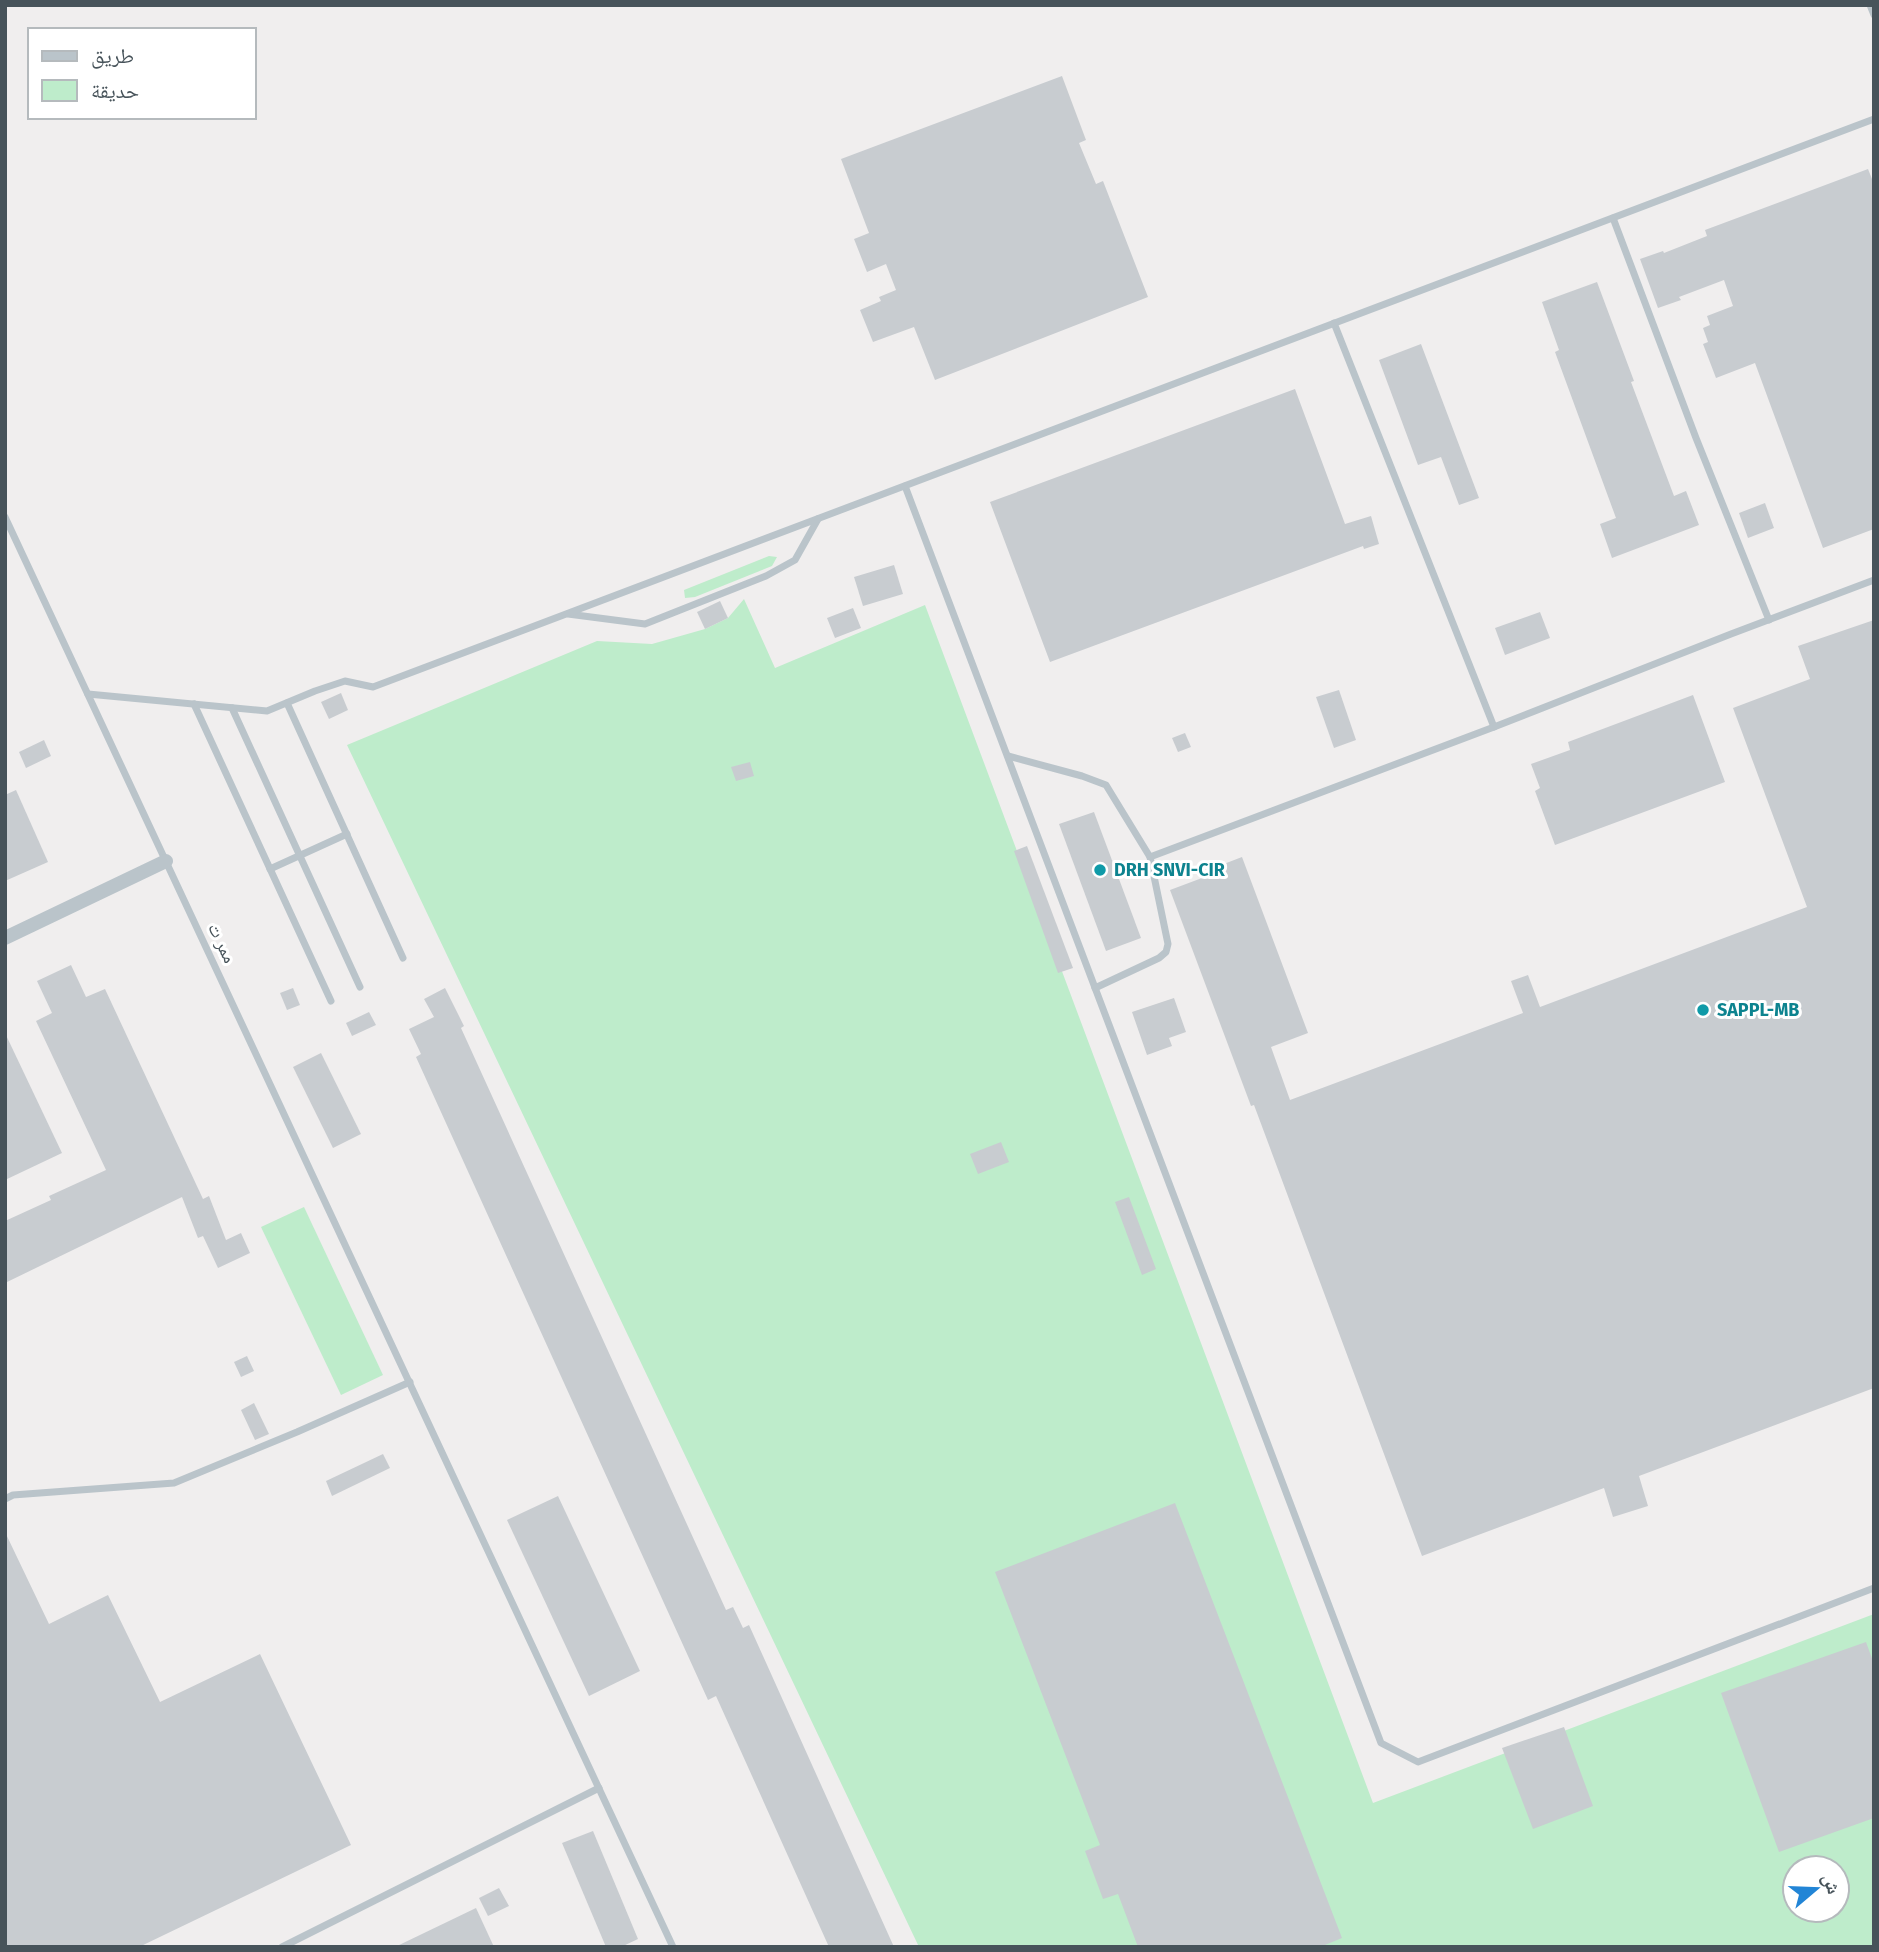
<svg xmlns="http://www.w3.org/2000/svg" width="1879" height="1952" viewBox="0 0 1879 1952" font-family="'Fira Sans','Noto Naskh Arabic',sans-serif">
<rect width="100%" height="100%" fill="#f0eeee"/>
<g fill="#beeccb" fill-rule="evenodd">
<path d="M769 556 777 557 772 566 695 597 685 598 684 590Z"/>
<path d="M744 599 775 668 925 605 1373 1803 1874 1614V1947H919L347 745 597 641 652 644 705 629 728 618ZM1795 1868H1837V1910H1795Z"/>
<path d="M304 1207 383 1375 341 1395 261 1227Z"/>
</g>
<g fill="#c8ccd0">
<path d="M1062 76 1086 140 1079 143 1096 184 1103 181 1148 297 935 380 914 327 873 342 860 310 881 301 879 297 896 290 886 264 867 272 854 239 869 233 841 159Z"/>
<path d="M1868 169 1874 184V529L1823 548 1755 363 1716 378 1703 344 1708 342 1703 328 1710 325 1707 316 1733 306 1724 280 1679 297 1681 300 1658 308 1640 259 1663 251 1664 253 1707 236 1705 230Z"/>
<path d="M1597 282 1634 381 1631 382 1674 496 1686 491 1699 525 1612 558 1600 524 1616 518 1555 352 1559 350 1542 302Z"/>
<path d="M1421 344 1479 498 1459 505 1441 457 1418 465 1379 360Z"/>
<path d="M1295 389 1345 524 1371 516 1379 544 1364 549 1363 546 1050 662 990 502Z"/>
<path d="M1765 503 1774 528 1748 538 1739 513Z"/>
<path d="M894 565 903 594 863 606 854 577Z"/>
<path d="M720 601 728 618 705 629 697 612Z"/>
<path d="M853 608 861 628 835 638 827 618Z"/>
<path d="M1540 612 1550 638 1505 655 1495 628Z"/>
<path d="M1874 620V1388L1639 1476 1648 1506 1613 1517 1604 1488 1422 1556 1254 1105 1251 1106 1170 890 1218 872 1216 867 1242 857 1308 1033 1271 1047 1290 1100 1523 1013 1511 981 1528 975 1540 1007 1807 907 1733 708 1810 679 1798 646Z"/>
<path d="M1339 690 1356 740 1334 748 1316 697Z"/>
<path d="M341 693 348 710 329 719 321 702Z"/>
<path d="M1693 695 1725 782 1555 845 1535 791 1540 788 1531 764 1570 750 1568 742Z"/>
<path d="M1185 733 1191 747 1178 752 1172 738Z"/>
<path d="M44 740 51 756 26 768 19 752Z"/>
<path d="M750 762 754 776 736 781 731 767Z"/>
<path d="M16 790 48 862 5 881V795Z"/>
<path d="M1094 812 1141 938 1106 951 1059 824Z"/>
<path d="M1027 846 1073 968 1058 973 1014 851Z"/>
<path d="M71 965 86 997 105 989 203 1199 209 1196 226 1240 241 1233 250 1253 218 1268 203 1236 198 1238 182 1197 5 1283V1221L51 1200 49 1196 106 1170 36 1021 52 1013 37 981Z"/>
<path d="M293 988 300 1005 287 1010 280 993Z"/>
<path d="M445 988 464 1026 461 1028 726 1610 733 1607 743 1628 749 1625 894 1947H829L716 1696 708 1700 416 1057 421 1054 409 1029 434 1017 424 999Z"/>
<path d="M1174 998 1186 1032 1169 1038 1172 1046 1147 1055 1132 1012Z"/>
<path d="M369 1012 376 1025 352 1036 346 1023Z"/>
<path d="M5 1033 62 1153 5 1180Z"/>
<path d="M321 1053 361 1134 333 1148 293 1067Z"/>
<path d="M1001 1142 1009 1162 978 1174 970 1154Z"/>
<path d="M1129 1197 1156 1269 1142 1275 1115 1202Z"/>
<path d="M247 1356 254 1371 241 1377 234 1362Z"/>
<path d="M254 1403 269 1434 255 1440 241 1410Z"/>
<path d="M383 1454 390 1468 332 1496 326 1481Z"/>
<path d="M558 1496 640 1671 589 1696 507 1520Z"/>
<path d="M1175 1503 1342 1938 1320 1947H1138L1118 1894 1103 1899 1085 1851 1100 1845 995 1572Z"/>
<path d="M5 1532 49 1624 108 1595 160 1702 260 1654 351 1845 139 1947H5Z"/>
<path d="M1866 1642 1874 1664V1818L1779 1852 1721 1693Z"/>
<path d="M1564 1727 1593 1806 1533 1829 1502 1748Z"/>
<path d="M593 1831 638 1939 621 1947H606L562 1843Z"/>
<path d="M499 1888 509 1906 488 1916 479 1898Z"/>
<path d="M476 1908 494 1947H395Z"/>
</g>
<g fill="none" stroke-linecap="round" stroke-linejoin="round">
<g stroke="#bac4ca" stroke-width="7">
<path d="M1870 5 1874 15"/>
<path d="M1613 218 1696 438 1769 620"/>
<path d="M1334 323 1494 727"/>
<path d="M905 486 1381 1743 1418 1762 1874 1588"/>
<path d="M5 517 673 1947"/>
<path d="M568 614 645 624 766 576 795 560 818 519"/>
<path d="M88 694 267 711 315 691 345 681 373 687 1874 119"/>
<path d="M287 703 403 958"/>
<path d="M194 704 331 1001"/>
<path d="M232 708 360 987"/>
<path d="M1008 756 1082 776 1106 785 1150 857 1494 727 1731 634 1874 580"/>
<path d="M270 869 347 834"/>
<path d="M1095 988 1159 958 1166 952 1168 944 1150 857"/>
<path d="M5 1499 13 1495 174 1483 297 1432 410 1382"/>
<path d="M282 1947 599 1788"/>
</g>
<path stroke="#bac4ca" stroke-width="14" d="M5 938 166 861"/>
</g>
<g fill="#0f9aa8" stroke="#fff" stroke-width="2.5">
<circle cx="1100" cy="870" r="7"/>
<circle cx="1703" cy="1010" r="7"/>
</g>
<g text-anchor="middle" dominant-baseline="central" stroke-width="6" stroke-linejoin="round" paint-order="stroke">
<g font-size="18" font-weight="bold" fill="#0d838f" stroke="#fff" text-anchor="start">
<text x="1114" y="870">DRH SNVI-CIR</text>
<text x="1717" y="1010">SAPPL-MB</text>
</g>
<g font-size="18" fill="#47535a" stroke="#fff">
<text transform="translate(222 943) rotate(65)">ممر ت</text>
</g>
</g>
<rect width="1879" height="1952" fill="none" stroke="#47535a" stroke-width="14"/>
<rect x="28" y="28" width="228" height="91" fill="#ffffff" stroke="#b5babd" stroke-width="2"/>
<rect x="42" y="51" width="35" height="10" fill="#bac4ca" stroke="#b5babd" stroke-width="2"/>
<text x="91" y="63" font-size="21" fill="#47535a">طريق</text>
<rect x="42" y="80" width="35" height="21" fill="#beeccb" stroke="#b5babd" stroke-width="2"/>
<text x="91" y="98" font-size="21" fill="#47535a">حديقة</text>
<g transform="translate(1816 1889) rotate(71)"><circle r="33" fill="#ffffff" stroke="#b5babd" stroke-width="2"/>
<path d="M0-5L12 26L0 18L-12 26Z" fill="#2285d6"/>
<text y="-10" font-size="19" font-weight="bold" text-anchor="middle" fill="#47535a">ش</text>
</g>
</svg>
